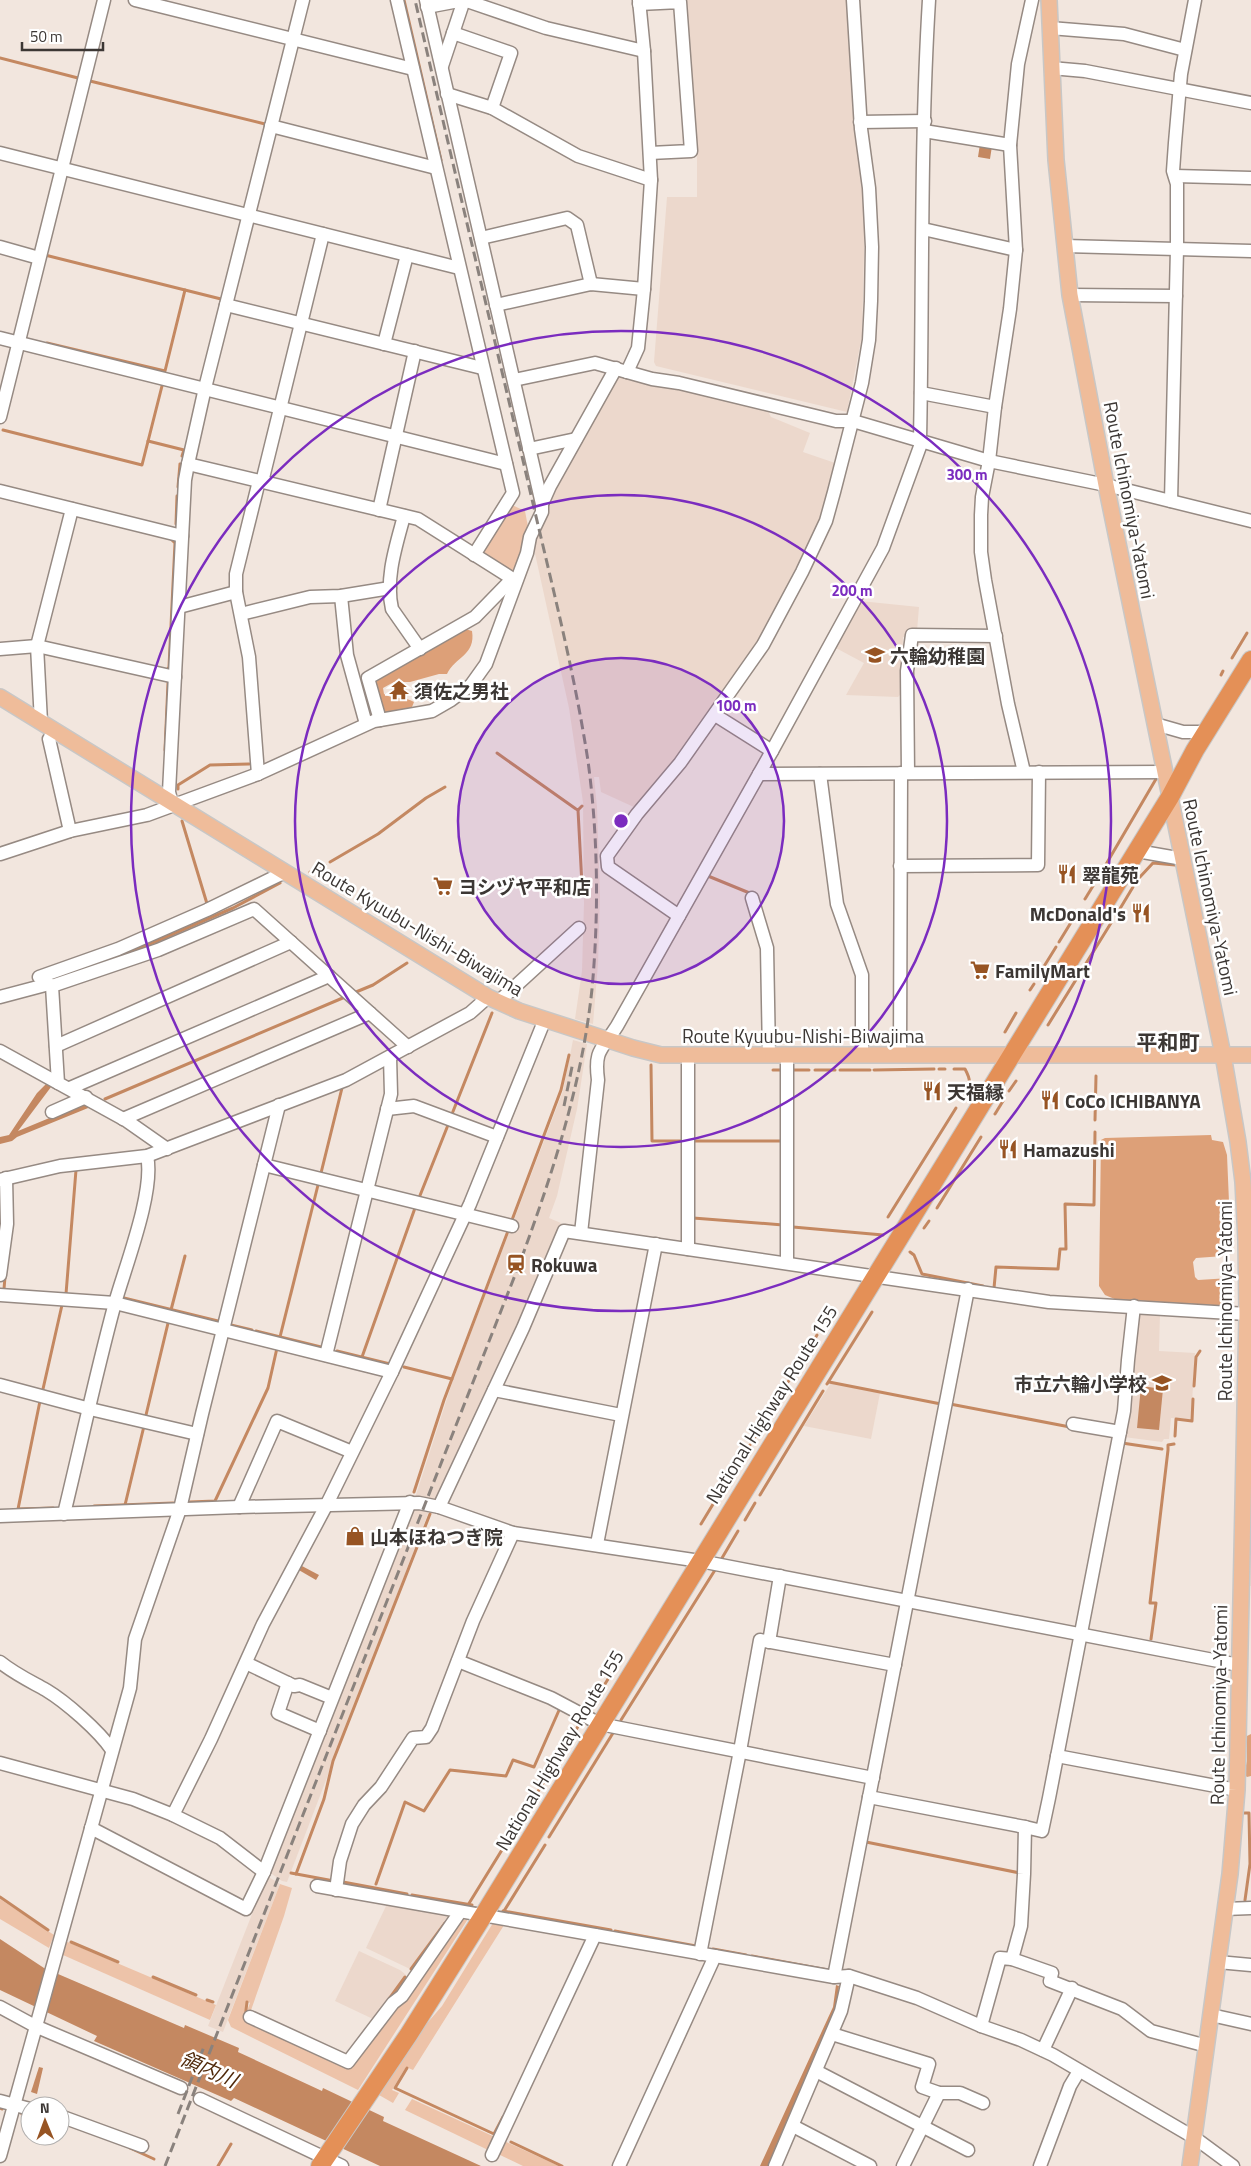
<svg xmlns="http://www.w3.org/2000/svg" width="1251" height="2166" viewBox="0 0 1251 2166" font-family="'Titillium Web','Noto Sans JP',sans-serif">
<rect width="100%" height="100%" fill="#f2e6de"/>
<g fill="#ecd8cc">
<path d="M685 0H846L853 117 865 213 862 336 847 412 656 366 654 362 667 197H697V155Z"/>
<path d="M624 376 768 411 771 417 810 433 803 452 838 464 822 517 801 566 761 641 689 744 636 808 601 792 599 777H594L597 807 600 896 598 964 593 1024 575 1019 582 971 584 904 583 802 569 708 532 540 543 520 557 481 614 379Z"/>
<path d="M860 601 919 607 917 631 909 637H903L900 695 898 697 846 695 864 663 834 647Z"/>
<path d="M573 1040 587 1044 577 1109 557 1196 549 1218 561 1223 537 1287 435 1499 430 1502 415 1498 453 1380 563 1091Z"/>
<path d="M1139 1312 1160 1313 1159 1351 1195 1353 1191 1419 1171 1418 1169 1439H1164L1162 1442 1124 1437Z"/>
<path d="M831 1383 880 1393 871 1439 804 1426Z"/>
<path d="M1251 1460V1586H1249Z"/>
<path d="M413 1507 429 1511 287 1882 282 1881 269 1872Z"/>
<path d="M267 1876 280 1884 223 2032 208 2026Z"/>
<path d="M387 1904 448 1916 410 1969 366 1948Z"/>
<path d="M359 1951 400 1970 406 1975 373 2019 335 2001Z"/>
</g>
<g fill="#edc3a9">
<path d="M512 505 525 511 529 532 524 550 513 570 508 571 485 555V550Z"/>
<path d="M280 1884 292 1888 284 1916 250 2013 245 2016 250 2003 247 2001 243 2018 348 2069 395 2006 405 2000 451 1936 458 1921 468 1919 358 2090 231 2027 228 2020Z"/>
<path d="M0 1899 54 1935 49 1948 0 1919Z"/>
<path d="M506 1922 413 2070 406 2067 392 2090 399 2093 393 2103 379 2095 422 2029 442 2006 493 1923Z"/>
<path d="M65 1941 216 2005 210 2020 63 1955 61 1952Z"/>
<path d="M412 2099 497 2138 492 2148 486 2149 405 2110Z"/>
<path d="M502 2140 559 2166H523L498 2154Z"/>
</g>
<g fill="#dda078">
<path d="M465 629 472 631C476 655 455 657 447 674H439L410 682H394L383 688 384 694C393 700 405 696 414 702L410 712 382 714 372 680Z"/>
<path d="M1211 1135 1212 1140 1223 1142 1227 1155 1231 1249 1224 1256 1196 1258 1193 1262 1195 1277 1198 1280 1230 1278 1231 1306 1117 1300 1105 1295 1099 1286 1101 1140 1105 1138Z"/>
<path d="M1251 1734V1776L1247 1777 1244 1774 1247 1761V1736Z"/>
</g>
<g fill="#c48861">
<path d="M980 144 992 146 990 159 978 157Z"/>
<path d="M46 1084 51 1087 18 1131 88 1102 93 1106 17 1137 12 1141 0 1144V1137L9 1135 37 1093Z"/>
<path d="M1141 1386 1163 1389 1159 1430 1137 1428Z"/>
<path d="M300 1565 319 1575 316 1580 297 1569Z"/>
<path d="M0 1939 44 1968 184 2028 185 2025 239 2048 238 2052 322 2091 323 2088 384 2117 383 2121 481 2166H380L234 2098 231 2101 94 2041 97 2036 0 1990Z"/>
<path d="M836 1985 839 1986 836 2007 768 2166H760L833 2007Z"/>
<path d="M39 2067 43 2068 37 2094 31 2092Z"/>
</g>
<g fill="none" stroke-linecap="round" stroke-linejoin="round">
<g stroke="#c48861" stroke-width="3">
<path d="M404 0 441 160"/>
<path d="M0 58 78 78"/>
<path d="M90 81 265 124"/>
<path d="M45 255 221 299"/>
<path d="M47 343 165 371 185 290"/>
<path d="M3 430 142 465 163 382"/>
<path d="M148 441 184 450 182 456"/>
<path d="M178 487 180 464"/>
<path d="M176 524 177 496"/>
<path d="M1232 658 1247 633"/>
<path d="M167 670 169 667 175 543 170 538"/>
<path d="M1221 675 1223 671"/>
<path d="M165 750 168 683"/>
<path d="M497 753 576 809 578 810 582 806"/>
<path d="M178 789V785L210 765 249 764"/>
<path d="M578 810 582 885 581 887"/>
<path d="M182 821 208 907"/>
<path d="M330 862 378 834 426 798 445 787"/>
<path d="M310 872 325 865"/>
<path d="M708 876 752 894"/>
<path d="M1098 878 1156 779"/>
<path d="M1139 878 1153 863 1175 865"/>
<path d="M1085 899 1093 886"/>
<path d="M1118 912 1133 887"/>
<path d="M1059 942 1078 911"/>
<path d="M64 975 134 951 233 908 280 883"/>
<path d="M1038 976 1056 947"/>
<path d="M1030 990 1034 984"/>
<path d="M356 992 373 985 407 963"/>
<path d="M1048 1025 1111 923"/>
<path d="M1005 1032 1016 1013"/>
<path d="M651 1065 652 1141H682"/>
<path d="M939 1069H945"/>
<path d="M954 1069H965C971 1080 971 1084 964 1094"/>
<path d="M773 1070H780"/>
<path d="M791 1070H809"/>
<path d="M815 1070H835"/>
<path d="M840 1070H870"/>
<path d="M874 1070 934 1069"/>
<path d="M1009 1091 1016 1081"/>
<path d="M105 1099 345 997"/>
<path d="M452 1114 492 1013"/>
<path d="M995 1114 1003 1101"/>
<path d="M1095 1120 1096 1076"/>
<path d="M692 1141H783"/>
<path d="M321 1173 342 1088"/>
<path d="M419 1198 448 1125"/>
<path d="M937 1208 981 1137"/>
<path d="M888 1217 956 1108"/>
<path d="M693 1218 783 1225"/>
<path d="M512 1220 561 1090 569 1055"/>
<path d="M793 1227 883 1235"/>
<path d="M924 1228 929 1221"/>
<path d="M910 1252 914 1255 922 1274 983 1286"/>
<path d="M5 1277 4 1289 7 1290"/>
<path d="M994 1288 996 1267 1058 1269 1060 1249H1066L1065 1204 1094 1205 1095 1132"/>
<path d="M66 1294 76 1170"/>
<path d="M124 1298 222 1322"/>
<path d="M171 1310 185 1256"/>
<path d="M826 1321 832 1310"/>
<path d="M231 1325 252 1330"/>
<path d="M256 1331 321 1347"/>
<path d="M280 1337 318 1185"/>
<path d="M337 1351 390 1364"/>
<path d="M362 1357 415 1208"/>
<path d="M803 1359 817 1335"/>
<path d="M404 1367 452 1379"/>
<path d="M829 1382 941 1404"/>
<path d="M827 1384 872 1312"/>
<path d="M1194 1386 1196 1357 1200 1351"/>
<path d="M784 1388 792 1376"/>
<path d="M43 1389 62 1305"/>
<path d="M40 1401 18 1509 53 1508"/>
<path d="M950 1404 1070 1427"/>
<path d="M771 1410 776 1402"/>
<path d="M146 1415 169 1319"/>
<path d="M1175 1436 1176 1419 1192 1421 1193 1399"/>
<path d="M755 1437 762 1425"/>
<path d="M1122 1443 1162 1449"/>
<path d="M727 1482 750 1445"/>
<path d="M414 1492 444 1400 508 1231"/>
<path d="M760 1495 823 1391"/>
<path d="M190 1502 215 1501 268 1388 277 1348"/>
<path d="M125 1505 144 1426"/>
<path d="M94 1506 173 1503"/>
<path d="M745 1520 755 1503"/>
<path d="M701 1524 721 1491"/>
<path d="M722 1558 738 1531"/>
<path d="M1151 1639 1156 1603H1150L1168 1450V1445L1174 1444"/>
<path d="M587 1713 618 1663"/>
<path d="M621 1720 715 1570"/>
<path d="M1242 1813H1249L1250 1864 1245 1900"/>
<path d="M549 1837 613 1733"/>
<path d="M866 1842 1020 1873"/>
<path d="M291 1873 334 1881"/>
<path d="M296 1874 324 1799 333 1761 430 1514"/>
<path d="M343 1882 407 1894"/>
<path d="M376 1884 405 1802 424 1811 450 1770 506 1776 513 1760 534 1767 560 1708"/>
<path d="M412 1895 472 1905"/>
<path d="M0 1897 48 1930"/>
<path d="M468 1905 582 1720"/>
<path d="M503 1911 611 1930"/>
<path d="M504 1911 545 1845"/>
<path d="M615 1931 696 1946"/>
<path d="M71 1942 118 1962"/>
<path d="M713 1949 746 1955"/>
<path d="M752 1956 828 1970"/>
<path d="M411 1969 445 1923"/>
<path d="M153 1977 196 1995"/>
<path d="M389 1999 405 1977"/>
<path d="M207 2000 213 2002"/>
<path d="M245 2018 247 2002"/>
<path d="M407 2068 395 2088 494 2134 503 2117"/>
<path d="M0 2108 2 2109"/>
<path d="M22 2114 30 2116"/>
<path d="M511 2142 562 2166"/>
<path d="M130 2148 154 2159"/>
<path d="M218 2166 231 2144"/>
</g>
<defs>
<g id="minor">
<path d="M135 0 413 69"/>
<path d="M397 0 513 493 474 555"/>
<path d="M426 0 542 504"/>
<path d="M639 4 680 2 691 151 650 153"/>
<path d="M427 7 464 0 546 28 644 51"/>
<path d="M1050 28 1124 34 1185 50"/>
<path d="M453 33 511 53 492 108"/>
<path d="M442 66 464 0"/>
<path d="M1051 68 1085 71 1251 103"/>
<path d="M447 94 492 108 578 156 651 180"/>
<path d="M860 122 925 121"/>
<path d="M271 126 436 168"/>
<path d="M924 131 1010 145"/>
<path d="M0 153 459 268"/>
<path d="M1175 176 1251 178"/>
<path d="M923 229 1016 250"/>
<path d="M481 238 567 218 577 225 591 284"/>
<path d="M1065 246 1251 251"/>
<path d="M0 247 39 258"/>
<path d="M1070 295 1176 296"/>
<path d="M226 305 482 368"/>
<path d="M496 305 591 284 644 289"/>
<path d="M0 338 506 464"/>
<path d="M384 344 407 255"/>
<path d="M627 372 638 348 644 289 651 180 644 51 639 0"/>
<path d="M514 380 595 363 652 379 679 383 836 421H853L989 461 1106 485 1251 521"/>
<path d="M921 393 995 407"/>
<path d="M0 417 104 0"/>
<path d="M920 440C923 294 920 146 929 0"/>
<path d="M529 449 576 439"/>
<path d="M188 464 418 519 516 581"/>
<path d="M262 482 323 234"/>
<path d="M0 491 182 536"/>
<path d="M1171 501 1177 249V184L1173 171 1175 143 1181 74 1195 0"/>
<path d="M379 510 415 351"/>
<path d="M404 516C396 546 385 578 392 609L420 649"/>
<path d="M341 596 347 655 366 724"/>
<path d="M179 607 236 592"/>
<path d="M241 614 310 597 341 596 390 588"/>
<path d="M0 649 37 646 175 677"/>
<path d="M715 715 772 751"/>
<path d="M380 720 368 678 475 617 512 579"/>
<path d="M41 722 37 646 72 509"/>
<path d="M1155 724 1183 732H1206"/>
<path d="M55 731 49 739 70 831"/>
<path d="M1024 772 1008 704 985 580 981 552V515L982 497 989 461 995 407 1010 309 1016 250 1010 145 1018 64 1032 0"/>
<path d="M908 773 907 671 912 635 996 636"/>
<path d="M258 774 249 657 236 592V574L259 481"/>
<path d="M759 774 1165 772"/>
<path d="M820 774 837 904 862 975V1055"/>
<path d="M172 804 169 792 185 480 188 464 205 388 303 0"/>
<path d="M1137 851 1183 859"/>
<path d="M0 854 70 831 147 815 258 774 374 721 432 711 451 700 471 685 486 664 527 553 530 537 542 512V504L550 486 616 368"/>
<path d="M900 866 1038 865 1039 772"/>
<path d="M752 898 767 948 769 1055"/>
<path d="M679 916 608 867 607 856 637 814 680 763 763 645 802 572 826 521 834 492 862 383 869 340 871 301 872 247 869 188 861 129 853 0"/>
<path d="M39 977 118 949 207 910 285 872"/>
<path d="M0 997 49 984"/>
<path d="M498 1002 579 928"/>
<path d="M56 1046 291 942"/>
<path d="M0 1051 58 1083"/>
<path d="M900 1054 901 773"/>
<path d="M688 1055V1249"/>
<path d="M70 1088 329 976"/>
<path d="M387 1109 414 1106 497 1137"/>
<path d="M52 1112 86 1097"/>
<path d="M123 1119 370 1013"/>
<path d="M167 1149 127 1121 58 1083 52 986 158 950 254 909 408 1047"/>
<path d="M264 1165 512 1226"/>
<path d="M0 1180 60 1166 147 1156 346 1080 470 1013 488 997"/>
<path d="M581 1233 598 1080C594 1049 602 1050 617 1026L772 751 883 548 922 441"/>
<path d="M787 1263V1055"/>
<path d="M0 1275 7 1224 6 1178"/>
<path d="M0 1295 115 1303 392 1372"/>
<path d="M326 1355 391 1094 390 1057"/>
<path d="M0 1385 90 1409 197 1434"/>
<path d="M494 1390 621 1415"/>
<path d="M1073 1424 1120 1432"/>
<path d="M239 1507 277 1421 352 1452"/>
<path d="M439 1507 523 1328 564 1231 1049 1302 1247 1314"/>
<path d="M64 1514C81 1444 96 1373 115 1303 125 1267 155 1191 147 1156"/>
<path d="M0 1516 239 1507 419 1503 439 1507 513 1533 700 1561 1239 1665"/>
<path d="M597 1544 656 1244"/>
<path d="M769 1642 780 1576"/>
<path d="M458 1661 551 1698 600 1724 873 1778"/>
<path d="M0 1662C15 1674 30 1681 46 1690 66 1702 99 1731 112 1750"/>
<path d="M246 1663 294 1686 300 1685 332 1698"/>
<path d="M288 1683 278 1713 320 1731"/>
<path d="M1057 1756 1237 1790"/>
<path d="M0 1763 133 1799 173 1815 220 1838 264 1872"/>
<path d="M869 1797 1025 1827"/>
<path d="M173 1815 211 1739 263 1624 327 1504 392 1372 470 1204 545 1019"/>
<path d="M91 1828 246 1909 264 1872 410 1502"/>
<path d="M317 1886 834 1977 849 1976 917 1998 981 2026 1021 2040 1053 2055 1195 2138 1233 2166"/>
<path d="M336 1890 340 1861 352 1824 364 1805 381 1787 413 1738 426 1737 432 1728 473 1621 513 1533"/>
<path d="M1225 1909 1251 1908"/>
<path d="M700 1954 740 1751 760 1640 895 1665"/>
<path d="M1012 1959 1052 1973 1050 1981 1122 2009 1151 2031 1207 2046"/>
<path d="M1218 1962 1251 1965"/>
<path d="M834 1977 968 1289"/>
<path d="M0 2007 35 2026 181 2088"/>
<path d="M1211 2015 1251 2024"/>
<path d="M250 2017 348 2062 393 2003 402 1996 460 1912"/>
<path d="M981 2026 1000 1958 1012 1959 1021 1926 1024 1874 1025 1827 1042 1831 1049 1798 1124 1411 1128 1360 1134 1306"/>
<path d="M832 2034 929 2064 922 2087 939 2093H960L983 2103"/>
<path d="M1043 2050 1072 1988"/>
<path d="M816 2071 968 2150"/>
<path d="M200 2099 342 2166"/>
<path d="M0 2101 30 2109"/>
<path d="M60 2116 142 2146"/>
<path d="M793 2126 870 2166"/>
<path d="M492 2155 595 1935"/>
<path d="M0 2156 130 1688 135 1639 180 1509 202 1414 279 1105"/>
<path d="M619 2166 715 1956"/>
<path d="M775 2166 841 2011 849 1976"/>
<path d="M903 2166 939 2093"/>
<path d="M1040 2166 1070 2086 1079 2071"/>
</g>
<g id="major">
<path d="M1049 0 1056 160 1070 295 1106 485 1223 1055 1238 1142 1243 1182 1246 1240 1247 1314 1237 1790 1230 1874 1190 2166"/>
<path d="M0 697 488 997 519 1011 633 1048 661 1055H1251"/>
</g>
<path id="highway" d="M320 2166 409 2034 483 1916 1170 797 1195 750 1251 660"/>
</defs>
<use href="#minor" stroke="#968a83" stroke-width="15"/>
<use href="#major" stroke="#c8c7c6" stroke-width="18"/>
<use href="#highway" stroke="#c8c7c6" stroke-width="20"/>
<use href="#minor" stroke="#fff" stroke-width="12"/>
<use href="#major" stroke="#efbc9a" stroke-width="15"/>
<use href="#highway" stroke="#e49057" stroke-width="18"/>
<g stroke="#8a827d" stroke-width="3" stroke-dasharray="10 5" stroke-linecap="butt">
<path d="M564 1106 573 1062"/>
<path d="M178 2114 205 2044"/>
<path d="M165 2166 519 1265C552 1175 582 1085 592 989 599 914 598 835 588 761 573 663 547 566 525 469 488 313 451 156 415 0"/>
</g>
</g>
<circle cx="621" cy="821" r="163" fill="#7b2cbf" fill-opacity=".12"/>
<g fill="none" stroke="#7b2cbf" stroke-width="2.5">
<circle cx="621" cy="821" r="163"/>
<circle cx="621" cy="821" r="326"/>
<circle cx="621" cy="821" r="490"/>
</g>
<defs>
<symbol id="school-bare" viewBox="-9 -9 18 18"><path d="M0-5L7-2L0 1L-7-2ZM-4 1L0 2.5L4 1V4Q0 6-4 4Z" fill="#975423" stroke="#fff" stroke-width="2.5" paint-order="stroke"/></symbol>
<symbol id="temple-bare" viewBox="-9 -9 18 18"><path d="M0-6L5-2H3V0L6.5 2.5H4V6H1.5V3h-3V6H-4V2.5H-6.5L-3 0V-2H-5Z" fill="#975423" stroke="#fff" stroke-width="2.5" paint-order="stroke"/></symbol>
<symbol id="restaurant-bare" viewBox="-9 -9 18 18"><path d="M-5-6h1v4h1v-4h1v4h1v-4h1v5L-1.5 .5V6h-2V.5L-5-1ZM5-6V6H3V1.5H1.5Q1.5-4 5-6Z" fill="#975423" stroke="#fff" stroke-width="2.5" paint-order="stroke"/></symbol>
<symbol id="supermarket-bare" viewBox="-9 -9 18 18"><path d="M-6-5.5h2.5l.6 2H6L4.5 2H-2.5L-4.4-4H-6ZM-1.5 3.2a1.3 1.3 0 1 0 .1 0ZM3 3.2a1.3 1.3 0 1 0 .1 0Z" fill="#975423" stroke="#fff" stroke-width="2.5" paint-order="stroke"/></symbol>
<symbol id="station-bare" viewBox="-9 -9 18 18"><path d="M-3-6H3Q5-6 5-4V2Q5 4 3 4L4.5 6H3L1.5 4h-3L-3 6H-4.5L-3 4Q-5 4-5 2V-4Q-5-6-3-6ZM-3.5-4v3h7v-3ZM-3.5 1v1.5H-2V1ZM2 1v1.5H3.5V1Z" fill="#975423" stroke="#fff" stroke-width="2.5" paint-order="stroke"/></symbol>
<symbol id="shop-bare" viewBox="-9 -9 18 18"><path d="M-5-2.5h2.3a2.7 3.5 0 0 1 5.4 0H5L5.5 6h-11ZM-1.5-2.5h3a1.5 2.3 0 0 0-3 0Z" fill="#975423" stroke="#fff" stroke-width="2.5" paint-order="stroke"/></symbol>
</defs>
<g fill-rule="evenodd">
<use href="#school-bare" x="861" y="641" width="28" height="28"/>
<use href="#temple-bare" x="385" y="676" width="28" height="28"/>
<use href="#restaurant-bare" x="1053" y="860" width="28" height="28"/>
<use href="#supermarket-bare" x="429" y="872" width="28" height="28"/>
<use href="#restaurant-bare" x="1127" y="899" width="28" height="28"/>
<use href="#supermarket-bare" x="966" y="956" width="28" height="28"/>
<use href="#restaurant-bare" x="918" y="1077" width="28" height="28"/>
<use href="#restaurant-bare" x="1036" y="1086" width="28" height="28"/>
<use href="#restaurant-bare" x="994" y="1135" width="28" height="28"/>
<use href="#station-bare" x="502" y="1250" width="28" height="28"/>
<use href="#school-bare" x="1148" y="1369" width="28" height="28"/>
<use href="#shop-bare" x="341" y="1522" width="28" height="28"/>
</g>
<g text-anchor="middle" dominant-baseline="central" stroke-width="5" stroke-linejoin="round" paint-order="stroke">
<g font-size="19" fill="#3c3734" stroke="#fff">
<text transform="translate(1130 500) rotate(79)">Route Ichinomiya-Yatomi</text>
<text transform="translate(1211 897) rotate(78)">Route Ichinomiya-Yatomi</text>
<text transform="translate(418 928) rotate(31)">Route Kyuubu-Nishi-Biwajima</text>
<text x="803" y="1035">Route Kyuubu-Nishi-Biwajima</text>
<text transform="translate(1224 1301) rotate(-90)">Route Ichinomiya-Yatomi</text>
<text transform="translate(771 1404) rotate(-58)">National Highway Route 155</text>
<text transform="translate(1218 1705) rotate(-89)">Route Ichinomiya-Yatomi</text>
<text transform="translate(559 1750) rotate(-59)">National Highway Route 155</text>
</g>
<g font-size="19" font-weight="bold" fill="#3c3734" stroke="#fff" text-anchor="start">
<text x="890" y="655">六輪幼稚園</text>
<text x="414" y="690">須佐之男社</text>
<text x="1082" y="874">翠龍苑</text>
<text x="458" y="886">ヨシヅヤ平和店</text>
<text x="1126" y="913" text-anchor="end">McDonald's</text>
<text x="995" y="970">FamilyMart</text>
<text x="947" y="1091">天福縁</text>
<text x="1065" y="1100">CoCo ICHIBANYA</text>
<text x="1023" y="1149">Hamazushi</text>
<text x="531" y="1264">Rokuwa</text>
<text x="1147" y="1383" text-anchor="end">市立六輪小学校</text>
<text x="370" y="1536">山本ほねつぎ院</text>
</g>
<g font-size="20" font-style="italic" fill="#50290a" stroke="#fff">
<text transform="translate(209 2069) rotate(24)">領内川</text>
</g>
<g font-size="21" font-weight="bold" fill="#3c3734" stroke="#fff">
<text x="1168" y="1042">平和町</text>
</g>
</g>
<circle cx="621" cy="821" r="8" fill="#7b2cbf" stroke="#fff" stroke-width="2.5"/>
<g font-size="15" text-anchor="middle" font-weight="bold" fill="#7b2cbf" stroke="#fff" stroke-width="5" stroke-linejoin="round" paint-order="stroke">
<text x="967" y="480">300 m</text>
<text x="852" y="596">200 m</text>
<text x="736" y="711">100 m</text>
</g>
<g transform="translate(45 2121) rotate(359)"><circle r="24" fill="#ffffff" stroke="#b1afae"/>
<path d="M0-4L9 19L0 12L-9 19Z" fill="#975423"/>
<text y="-8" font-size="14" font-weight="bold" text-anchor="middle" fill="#3c3734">N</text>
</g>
<path d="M22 42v8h81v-8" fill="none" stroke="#3c3734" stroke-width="2.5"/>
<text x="30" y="42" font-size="15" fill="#3c3734" stroke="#ffffff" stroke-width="4" paint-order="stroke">50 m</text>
</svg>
